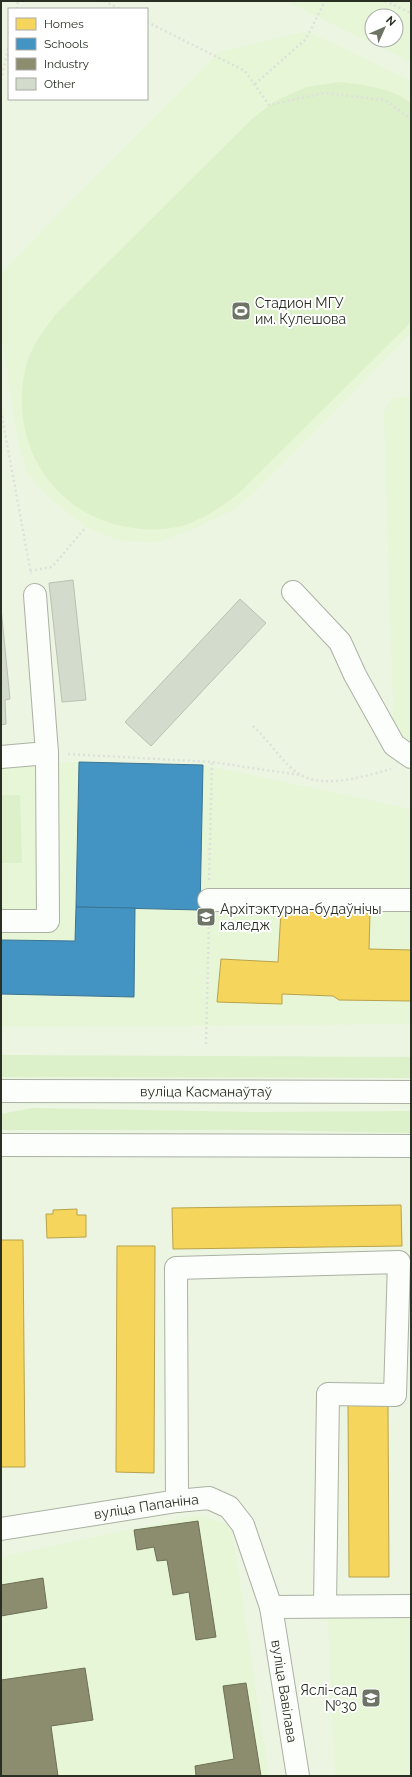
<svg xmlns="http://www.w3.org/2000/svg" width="412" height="1777" viewBox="0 0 412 1777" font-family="Raleway,sans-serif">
<rect width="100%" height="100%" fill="#ebf5e2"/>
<g fill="#e6f6d6" fill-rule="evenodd">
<path d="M285 1H411V62ZM372 16H396V40H372Z"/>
<path d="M307 31 411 81V333L257 490 233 510 191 530 155 543 118 540 86 527 52 500 27 473 17 435 1 333V273L219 52Z"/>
<path d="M411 397V739L394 738 384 413 393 398Z"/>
<path d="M79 762 203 765 411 809V1024L1 1027V764Z"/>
<path d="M198 1515 231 1526 269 1776H1V1557Z"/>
<path d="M411 1618V1776H335L328 1619Z"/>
</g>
<g fill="#dcf0c9">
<path d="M341 82C365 85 391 88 411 103V322L239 493C221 507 207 517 185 525 169 530 150 530 134 528 56 518 9 447 25 371 29 349 43 331 57 313L252 119 277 100 307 87Z"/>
<path d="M1 795H20L22 863H1Z"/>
<path d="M1 1055 411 1057V1078L1 1077Z"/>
<path d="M32 1108 254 1112 411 1111V1133L253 1130H1V1114Z"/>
</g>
<g fill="#f6d55c" stroke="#b8a34b">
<path d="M281 911 370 913 369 949 411 950V1001L339 1000 333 996 282 994V1004L217 1002 221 959 278 962Z"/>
<path d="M401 1205 402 1246 173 1249 172 1208Z"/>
<path d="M77 1209V1215H86V1237L47 1238 46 1214H53V1210Z"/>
<path d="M1 1240H23L25 1467H1Z"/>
<path d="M117 1246H155L154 1473 116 1472Z"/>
<path d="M348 1405 388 1406 389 1577H349Z"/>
</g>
<g fill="#4393c3" stroke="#3b7593">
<path d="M79 762 203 765 200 910 76 907Z"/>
<path d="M76 907 135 908 134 997 1 994V940L75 941Z"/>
</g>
<g fill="#8c8c6e" stroke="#6e7057">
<path d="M198 1521 216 1637 196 1640 189 1592 173 1595 167 1560 157 1561 154 1547 137 1550 134 1530Z"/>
<path d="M43 1578 47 1608 1 1616V1585Z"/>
<path d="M85 1668 93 1720 51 1726 58 1776H1V1680Z"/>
<path d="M246 1683 261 1776H196L195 1766 234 1759 223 1686Z"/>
</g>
<g fill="#d3dbcd" stroke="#bac1b3">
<path d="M73 580 86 700 62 702 49 583Z"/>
<path d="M240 599 266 623 151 746 125 722Z"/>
<path d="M1 608 10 699 5 700 6 724 1 725Z"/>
</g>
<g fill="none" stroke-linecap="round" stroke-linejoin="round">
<defs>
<g id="minor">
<path d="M293 592 340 642 355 675 394 745 411 757"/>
<path d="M1 757 47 753"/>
<path d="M209 900H411"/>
<path d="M1 921H48L47 753 35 595"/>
<path d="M177 1501 176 1268 399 1262 395 1395 328 1394 325 1606"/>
<path id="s1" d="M1 1529 177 1501 209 1498 229 1507 243 1525 271 1607 298 1776"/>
<path d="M271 1607 411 1606"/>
</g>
<g id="major">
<path id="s2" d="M1 1091 411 1092"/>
<path d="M1 1145 411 1146"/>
</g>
</defs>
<use href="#minor" stroke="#aab2a3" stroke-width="24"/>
<use href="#major" stroke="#aab2a3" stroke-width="24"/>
<g stroke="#dee1db" stroke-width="2.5" stroke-dasharray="2 3" stroke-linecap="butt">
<path d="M104 1 120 9"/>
<path d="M385 1 411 13"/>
<path d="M17 9 18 1"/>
<path d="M147 22 245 71 269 105 324 93 385 100 411 119"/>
<path d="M1 80 9 44"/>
<path d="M255 84 306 39 325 1"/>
<path d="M1 411 31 574"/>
<path d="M30 571 52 567 86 527"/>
<path d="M253 726C269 740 283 765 301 775 325 789 366 776 391 769"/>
<path d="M68 754 212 762 300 775"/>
<path d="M209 880 212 762"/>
<path d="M206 1044 209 921"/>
</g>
<use href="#minor" stroke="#fcfefb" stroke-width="22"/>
<use href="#major" stroke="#fcfefb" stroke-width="22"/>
</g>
<defs>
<symbol id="stadium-square" viewBox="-11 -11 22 22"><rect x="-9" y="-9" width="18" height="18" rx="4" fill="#6d7465" stroke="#fff"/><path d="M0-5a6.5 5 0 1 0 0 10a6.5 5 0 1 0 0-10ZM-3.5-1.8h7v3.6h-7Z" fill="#fff"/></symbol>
<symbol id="university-square" viewBox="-11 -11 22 22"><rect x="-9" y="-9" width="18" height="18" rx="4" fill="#6d7465" stroke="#fff"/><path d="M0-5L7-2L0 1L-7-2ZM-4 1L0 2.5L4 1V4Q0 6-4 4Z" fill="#fff"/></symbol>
<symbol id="school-square" viewBox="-11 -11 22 22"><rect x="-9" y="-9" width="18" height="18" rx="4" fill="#6d7465" stroke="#fff"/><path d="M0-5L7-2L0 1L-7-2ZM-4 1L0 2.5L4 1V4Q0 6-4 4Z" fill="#fff"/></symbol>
</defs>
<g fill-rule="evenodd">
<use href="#stadium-square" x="230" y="300" width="22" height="22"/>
<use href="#university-square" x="195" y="906" width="22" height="22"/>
<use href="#school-square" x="360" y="1687" width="22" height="22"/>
</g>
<g text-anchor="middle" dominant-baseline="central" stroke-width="4" stroke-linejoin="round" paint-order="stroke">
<g font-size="14" fill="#292f22" stroke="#fff" text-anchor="start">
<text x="255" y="303">Стадион МГУ<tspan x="255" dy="16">им. Кулешова</tspan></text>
<text x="220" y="909">Архітэктурна-будаўнічы<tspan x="220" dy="16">каледж</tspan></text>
<text x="357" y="1690" text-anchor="end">Яслі-сад<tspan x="357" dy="16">№30</tspan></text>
</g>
<g font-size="14" fill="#292f22" stroke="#fff">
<text stroke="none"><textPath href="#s2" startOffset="205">вуліца Касманаўтаў</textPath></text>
<text stroke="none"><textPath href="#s1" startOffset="147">вуліца Папаніна</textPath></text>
<text stroke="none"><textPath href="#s1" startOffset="427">вуліца Вавілава</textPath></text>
</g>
</g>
<rect width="412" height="1777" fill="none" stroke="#292f22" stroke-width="4"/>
<rect x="8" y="8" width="140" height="92" fill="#ffffff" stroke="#a9aca7"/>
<rect x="16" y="18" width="20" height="12" fill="#f6d55c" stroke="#a9aca7"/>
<text x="44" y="28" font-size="12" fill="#292f22">Homes</text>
<rect x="16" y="38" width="20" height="12" fill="#4393c3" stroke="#a9aca7"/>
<text x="44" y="48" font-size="12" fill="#292f22">Schools</text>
<rect x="16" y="58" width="20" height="12" fill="#8c8c6e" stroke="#a9aca7"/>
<text x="44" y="68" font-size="12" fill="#292f22">Industry</text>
<rect x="16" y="78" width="20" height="12" fill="#d3dbcd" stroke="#a9aca7"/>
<text x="44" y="88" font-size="12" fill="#292f22">Other</text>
<g transform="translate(384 28) rotate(45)"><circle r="19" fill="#ffffff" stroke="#a9aca7"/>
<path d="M0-3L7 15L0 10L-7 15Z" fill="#6d7465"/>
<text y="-6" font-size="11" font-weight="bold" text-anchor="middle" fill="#292f22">N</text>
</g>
</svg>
